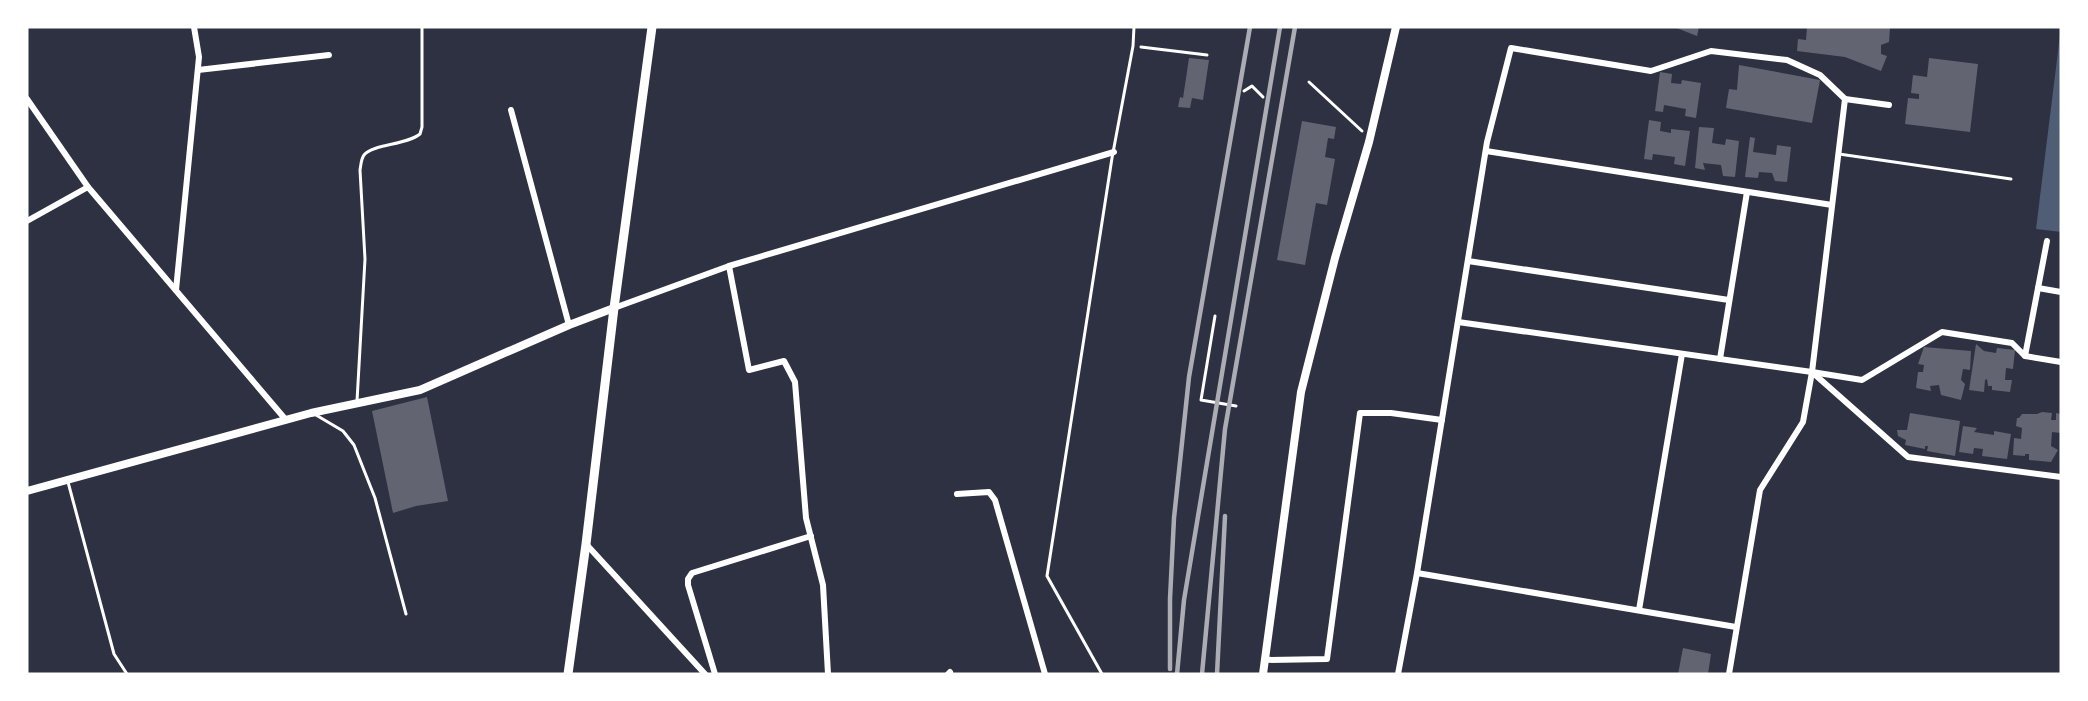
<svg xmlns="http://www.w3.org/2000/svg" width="2088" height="701" viewBox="0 0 2088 701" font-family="'IBM Plex Sans',sans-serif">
<rect width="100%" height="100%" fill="#2d3142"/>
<path fill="#4f5d75" d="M2061 27V232L2036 229Z"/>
<g fill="#626471">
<path d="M1674 27H1699L1697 36Z"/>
<path d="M1807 27 1890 28 1889 42 1881 45V54L1887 56 1881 71 1845 57 1797 51 1798 39 1806 40Z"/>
<path d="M1189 58 1209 60 1203 100 1192 98 1190 108 1178 107 1180 97 1183 98Z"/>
<path d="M1929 58 1978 64 1970 132 1905 124 1908 98 1919 99V94L1911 93 1913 75 1927 77Z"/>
<path d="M1739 65 1820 80 1812 123 1726 108 1729 89 1737 90Z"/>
<path d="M1660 72 1672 74 1671 83 1681 84 1682 80 1701 83 1696 118 1685 116 1686 109 1664 105 1663 112 1655 111Z"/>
<path d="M1649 120 1661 122 1660 131 1671 133V129L1690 131 1685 166 1674 164 1675 157 1653 154 1652 160 1644 159Z"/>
<path d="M1302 121 1336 127 1334 139 1328 138 1325 157 1335 159 1327 205 1316 203 1305 265 1277 260Z"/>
<path d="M1699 127 1714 128 1712 143 1725 145 1726 139 1739 141 1735 177 1723 176 1721 165 1703 163 1705 170 1695 168Z"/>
<path d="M1750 137 1755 138 1753 152 1776 155 1777 145 1791 147 1787 182 1775 181 1772 173 1759 172 1758 178 1745 177Z"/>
<path d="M1976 344 1984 351 1996 353 1997 348 2015 350 2013 369 2006 368 2005 380H2012L2010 392 1992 390V386H1988L1987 379 1985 380 1984 392 1969 390Z"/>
<path d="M1924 347 1971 351 1970 370 1963 369 1961 380 1965 384 1961 400 1941 395 1939 385 1930 386 1931 391 1916 388 1918 372H1923L1924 365 1918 364Z"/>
<path d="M427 397 448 501 416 506 393 513 372 411Z"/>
<path d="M2042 412 2052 413 2051 420H2056V413L2061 414V433L2052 432 2051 446 2058 450 2051 462 2029 460V454H2025V456L2013 455 2014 438 2021 439 2022 428 2016 426 2017 418H2019L2022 414H2037Z"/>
<path d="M1910 413 1960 421 1955 456 1927 451 1928 446H1925V449L1905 445 1906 440 1898 436 1897 430H1907Z"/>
<path d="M1963 426 1977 428 1974 432 1994 435V431L2011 434 2007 459 1982 456 1983 449 1974 448 1973 454 1959 452Z"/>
<path d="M1683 648 1711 654 1708 674H1678Z"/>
</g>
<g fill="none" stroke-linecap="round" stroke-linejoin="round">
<g stroke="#fff" stroke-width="3">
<path d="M1141 47 1207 55"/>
<path d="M1309 82 1362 131"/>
<path d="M1244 91 1252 86 1263 97"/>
<path d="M1215 316 1201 400 1236 406"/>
</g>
<g stroke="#fff" stroke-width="3">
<path d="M1839 154 2011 179"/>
<path d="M357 401 365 259 360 170C361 165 361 159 364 155 373 144 407 145 420 134L422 127V27"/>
<path d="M316 415 343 431 354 445 375 498 406 614"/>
<path d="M68 482 114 654 127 674"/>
<path d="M1102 674 1047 576 1112 158 1133 46 1134 27"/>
</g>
<g stroke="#fff" stroke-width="6">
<path d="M198 70 329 55"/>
<path d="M27 99 88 187 286 420"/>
<path d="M1845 99 1889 105"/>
<path d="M511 110 569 325"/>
<path d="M1486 151 1832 205"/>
<path d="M27 221 88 187"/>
<path d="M1468 261 1729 300"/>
<path d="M729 266 749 370 784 361 795 382 806 518 823 585 828 674"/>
<path d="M2038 288 2061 292"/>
<path d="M176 290 199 57 194 27"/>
<path d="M614 308 729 266 1114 152"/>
<path d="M1458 322 1812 372 1908 457 2061 477"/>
<path d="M2025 356 2047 241"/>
<path d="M1720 359 1747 192"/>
<path d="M1812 372 1862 380 1942 332 2012 343 2025 356 2061 362"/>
<path d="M957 494 989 492 995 500 1045 674"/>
<path d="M586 544 705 674"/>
<path d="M1417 573 1736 627"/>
<path d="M1639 610 1682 354"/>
<path d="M1264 660 1327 659 1360 413H1391L1442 420"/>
<path d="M715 674 688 585V579L692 573 811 536"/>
<path d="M948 674 950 672"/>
<path d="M1398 674 1417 573 1487 142 1511 48 1651 71 1711 51 1787 60 1820 75 1845 99 1812 372 1803 422 1760 490 1729 674"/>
</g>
<g stroke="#fff" stroke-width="8">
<path d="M27 491 311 413 420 390 569 325 614 308"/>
<path d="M1263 674 1301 392 1335 258 1369 142 1396 27"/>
</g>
<path stroke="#fff" stroke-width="9" d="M568 674 586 544 614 308 652 27"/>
<g stroke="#abadb3" stroke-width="4.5">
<path d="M1170 669V599L1174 518 1189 377 1250 27"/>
<path d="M1177 674 1184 600 1280 27"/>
<path d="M1202 674 1225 429 1295 27"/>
<path d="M1217 674 1225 516"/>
</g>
</g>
<rect width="2088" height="701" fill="none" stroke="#ffffff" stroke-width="57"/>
</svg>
